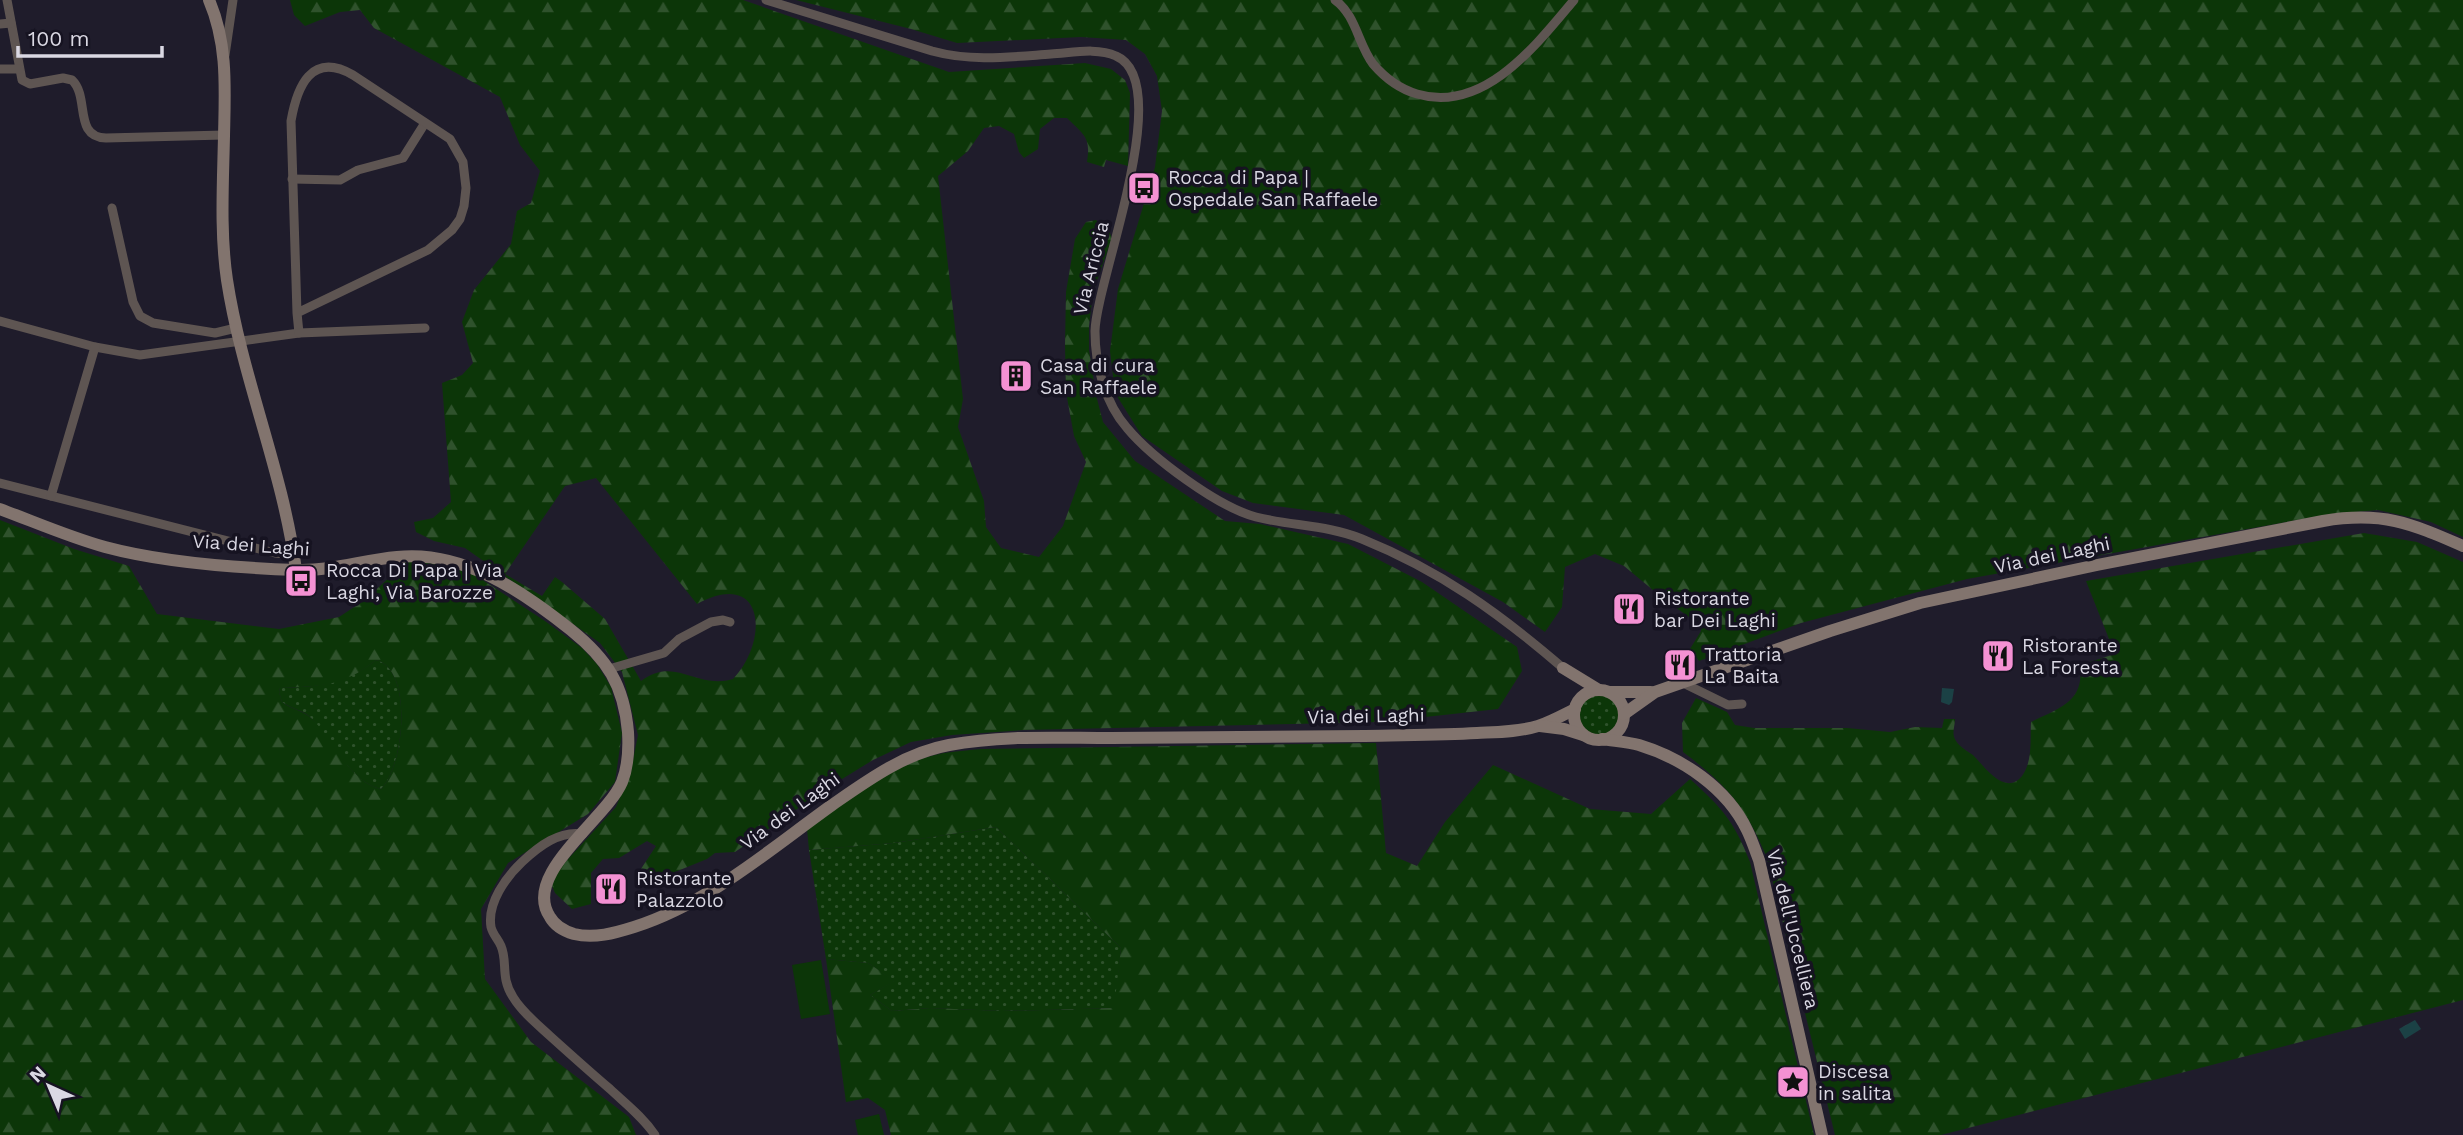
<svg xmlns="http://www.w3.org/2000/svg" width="2463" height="1135" viewBox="0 0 2463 1135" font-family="'Work Sans',sans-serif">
<defs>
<pattern id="grass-dots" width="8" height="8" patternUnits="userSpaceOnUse" patternTransform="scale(1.75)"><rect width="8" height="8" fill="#0c3608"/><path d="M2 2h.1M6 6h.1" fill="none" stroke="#2f522c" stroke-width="1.8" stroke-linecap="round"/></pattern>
<pattern id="forest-firs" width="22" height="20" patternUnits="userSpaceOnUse" patternTransform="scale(1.75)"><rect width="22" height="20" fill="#0c3608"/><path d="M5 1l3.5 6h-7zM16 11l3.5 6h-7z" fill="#2f522c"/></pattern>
<pattern id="water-ripples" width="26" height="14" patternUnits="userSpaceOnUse" patternTransform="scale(1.75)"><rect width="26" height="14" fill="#1b4145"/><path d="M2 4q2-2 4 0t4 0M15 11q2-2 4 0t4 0" fill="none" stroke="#3c5c60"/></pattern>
</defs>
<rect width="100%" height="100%" fill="#1f1c2b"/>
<g fill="url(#grass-dots)">
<path d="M376 660C414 669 404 767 381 789 351 783 330 738 311 718 304 710 291 709 282 702L279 692 280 688C318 687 346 684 376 660Z"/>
<circle cx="1599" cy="715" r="20"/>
<path d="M996 827 1121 948 1115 1008 1002 1011 930 1008 892 1011 870 995 894 981 868 963 826 959 809 850 894 843Z"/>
</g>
<g fill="url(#forest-firs)" fill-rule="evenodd">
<path d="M290 0H743L949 72 1085 63 1111 69 1125 80 1130 93 1128 166 1106 160 1104 167 1087 162C1091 137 1084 135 1067 118H1054L1040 129 1038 149 1024 158 1019 152 1014 134 999 126 984 128 968 151 938 176 963 399 958 427 984 501 986 527 1001 548 1039 557 1063 526 1086 462 1074 436 1066 392 1065 345 1066 292 1075 239 1086 222 1096 220 1108 229 1112 238 1093 292 1089 326V350L1096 395 1103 422 1135 461 1225 521 1260 524 1348 544 1422 582 1517 647 1522 671 1498 709 1380 722 1024 730 952 735 911 742 873 760 829 787 735 852 715 853 707 859 670 874 644 878 637 875 656 846 647 841 619 858 603 859 591 873V904L572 909 555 893 552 886 558 870 616 807 631 770 638 735 622 672 600 643 465 548 434 541 416 532 414 522 433 518 451 502 442 383 462 375 473 363 462 322 474 290 511 244 517 211 531 203 540 171 520 145 500 97 374 28 360 10 340 12 305 26 294 15ZM596 478 697 604C766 567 769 642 733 679 696 690 675 655 641 681L605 619 562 582 555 577 542 596 505 574 565 486Z"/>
<path d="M796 0H2463V537L2431 522 2378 510 2331 514 1967 579 1801 623 1699 661 1690 649 1701 631 1699 624 1665 600 1624 566 1595 554 1565 567 1562 607 1545 632 1503 602 1344 515 1253 503 1222 491 1142 436 1115 393 1110 351 1118 289 1155 167 1162 111 1157 76 1145 54 1126 40 1081 37 957 43 911 29Z"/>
<path d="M0 520 74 549 129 566 157 614 279 629 339 617 365 600 407 561 445 563 475 575 545 621 582 648 597 664 611 687 622 733 615 782 588 814 508 863 481 909 485 979 531 1042 629 1117 636 1135H0ZM376 660C414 669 404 767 381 789 349 782 333 738 311 718 304 711 291 709 282 702L279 692 280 688C320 686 343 687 376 660Z"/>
<path d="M2364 533 2417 542 2463 562V1000L1941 1135H1835L1767 858C1746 807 1727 785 1683 752L1682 723 1696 698 1727 712 1735 725 1754 728H1847L1890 732 1915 727 1942 728 1944 719H1955C1955 727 1951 733 1956 741 1960 747 1967 751 1973 755 1984 766 2005 797 2022 776 2033 761 2030 739 2031 722 2059 708 2085 702 2080 665L2115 654 2086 581Z"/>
<path d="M1376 743 1386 853 1417 866 1445 822 1493 765 1590 809 1651 814 1690 779C1722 808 1734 821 1750 862L1814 1135H891L885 1110 868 1098 846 1102 826 959 868 963 895 981 870 995 892 1011 930 1008 1002 1011 1114 1008 1121 948 996 827 894 843 809 850 807 829C849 799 893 762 944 753 957 751 970 750 982 749Z"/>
</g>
<g fill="#0c3608">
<path d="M821 960 830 1014 801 1019 792 965Z"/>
<path d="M879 1114 884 1135H858L855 1120Z"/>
</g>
<g fill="url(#water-ripples)">
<path d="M1942 688 1954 689 1952 702 1949 705 1941 702Z"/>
<path d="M2415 1020 2421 1029 2405 1039 2399 1029Z"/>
</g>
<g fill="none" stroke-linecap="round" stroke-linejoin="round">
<g stroke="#5e5552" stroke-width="9">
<path d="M7 0 22 80 30 84 63 78 72 80C90 97 73 137 106 138L224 135"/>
<path d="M766 0 932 51C972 62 1010 57 1051 54 1071 53 1097 47 1116 56 1177 82 1096 281 1095 331 1095 365 1105 403 1127 428 1152 458 1218 507 1256 517 1292 526 1328 525 1362 539 1441 571 1499 613 1563 668"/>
<path d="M1335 0C1356 15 1358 44 1373 64 1385 78 1400 89 1417 94 1484 114 1537 44 1574 0"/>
<path d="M0 24 11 23"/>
<path d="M225 55 233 0"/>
<path d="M0 69H19"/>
<path d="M292 179 340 180 358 170 403 158 425 123"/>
<path d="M112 208 133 302 140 316 153 323 215 333 236 328"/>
<path d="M0 321 95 347 140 355 299 333 297 313 428 250 452 230 460 219 464 206 466 188 463 162 450 139 353 75C311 51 297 87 291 121L297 313"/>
<path d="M299 333 425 328"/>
<path d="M0 483 275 553 294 555"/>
<path d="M51 496 95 347"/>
<path d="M609 669 664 653 679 639 711 622 723 620 730 622"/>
<path d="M1681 682 1728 705 1742 704"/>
<path d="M583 834C560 830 539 846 522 862 506 877 487 903 491 927 493 935 498 939 501 946 508 962 500 977 513 997 522 1012 537 1024 550 1036 570 1054 590 1072 610 1089 626 1104 643 1117 655 1135"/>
</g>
<g stroke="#82746e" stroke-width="12">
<path d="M209 0C228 44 225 89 224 136 223 184 220 233 227 280 242 378 283 471 296 570"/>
<path d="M0 509C35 522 69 537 105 547 161 562 239 568 297 570 332 571 363 560 397 557 463 550 522 591 571 630 607 659 624 685 628 732 629 749 628 767 622 782 606 820 521 874 550 917 555 926 564 931 574 934 594 939 615 933 634 927 709 903 769 850 832 805 868 780 905 753 949 745 1002 735 1057 738 1111 738 1196 737 1281 736 1365 736 1403 735 1440 735 1477 733 1497 732 1519 732 1538 726 1550 722 1563 715 1575 709"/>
<path d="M1563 668 1599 690"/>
<circle cx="1599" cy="715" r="25"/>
<path d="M1610 692H1651"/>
<path d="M1624 714 1655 692 1830 631 1920 603 2097 565 2323 521C2382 511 2410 523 2463 546"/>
<path d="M1540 726 1564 729 1583 735"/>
<path d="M1602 739C1614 741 1628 742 1639 745 1682 758 1727 788 1747 830 1752 840 1755 850 1759 860L1822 1135"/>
</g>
</g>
<defs>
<symbol id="bus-square" viewBox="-11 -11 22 22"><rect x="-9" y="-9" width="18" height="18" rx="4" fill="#f491d3" stroke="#161321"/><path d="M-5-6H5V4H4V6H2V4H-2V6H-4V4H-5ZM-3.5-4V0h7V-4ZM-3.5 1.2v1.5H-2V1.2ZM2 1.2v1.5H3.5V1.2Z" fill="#111"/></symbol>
<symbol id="building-square" viewBox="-11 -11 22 22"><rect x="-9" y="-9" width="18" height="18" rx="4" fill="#f491d3" stroke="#161321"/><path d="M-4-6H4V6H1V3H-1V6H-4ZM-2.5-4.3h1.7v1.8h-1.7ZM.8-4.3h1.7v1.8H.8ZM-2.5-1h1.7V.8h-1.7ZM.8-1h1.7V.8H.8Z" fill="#111"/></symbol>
<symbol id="restaurant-square" viewBox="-11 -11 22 22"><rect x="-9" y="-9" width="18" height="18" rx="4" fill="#f491d3" stroke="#161321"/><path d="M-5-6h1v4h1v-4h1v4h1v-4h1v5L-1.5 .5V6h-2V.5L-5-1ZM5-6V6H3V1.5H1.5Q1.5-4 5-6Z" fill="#111"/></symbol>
<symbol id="sight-square" viewBox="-11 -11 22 22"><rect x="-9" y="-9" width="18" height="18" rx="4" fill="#f491d3" stroke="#161321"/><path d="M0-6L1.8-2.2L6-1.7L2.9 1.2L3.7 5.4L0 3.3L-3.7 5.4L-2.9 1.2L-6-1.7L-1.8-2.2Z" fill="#111"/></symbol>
</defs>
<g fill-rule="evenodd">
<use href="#bus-square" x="1125" y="169" width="38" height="38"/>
<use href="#building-square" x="997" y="357" width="38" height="38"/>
<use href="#bus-square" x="282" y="562" width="38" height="38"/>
<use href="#restaurant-square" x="1610" y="590" width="38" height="38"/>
<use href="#restaurant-square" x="1979" y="637" width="38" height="38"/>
<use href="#restaurant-square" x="1661" y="646" width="38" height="38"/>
<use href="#restaurant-square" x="592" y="870" width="38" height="38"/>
<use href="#sight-square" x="1774" y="1063" width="38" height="38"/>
</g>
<g text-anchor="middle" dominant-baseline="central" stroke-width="7" stroke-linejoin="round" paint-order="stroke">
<g font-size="19" fill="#dad8e3" stroke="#161321" text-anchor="start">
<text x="1168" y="177">Rocca di Papa |<tspan x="1168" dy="22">Ospedale San Raffaele</tspan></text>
<text x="1040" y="365">Casa di cura<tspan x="1040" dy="22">San Raffaele</tspan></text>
<text x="326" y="570">Rocca Di Papa | Via<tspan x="326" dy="22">Laghi, Via Barozze</tspan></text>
<text x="1654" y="598">Ristorante<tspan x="1654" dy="22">bar Dei Laghi</tspan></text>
<text x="2022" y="645">Ristorante<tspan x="2022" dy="22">La Foresta</tspan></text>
<text x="1704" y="654">Trattoria<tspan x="1704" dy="22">La Baita</tspan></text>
<text x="636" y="878">Ristorante<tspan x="636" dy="22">Palazzolo</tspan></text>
<text x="1818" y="1071">Discesa<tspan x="1818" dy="22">in salita</tspan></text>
</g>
<g font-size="19" fill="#dad8e3" stroke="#161321">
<text transform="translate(1091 268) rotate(-76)">Via Ariccia</text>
<text transform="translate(251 545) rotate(4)">Via dei Laghi</text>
<text transform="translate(2052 555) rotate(-12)">Via dei Laghi</text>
<text transform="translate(1366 716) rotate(-1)">Via dei Laghi</text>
<text transform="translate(790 811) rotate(-36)">Via dei Laghi</text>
<text transform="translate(1793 929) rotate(76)">Via dell'Uccelliera</text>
</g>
</g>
<g transform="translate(49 1086) rotate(316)" stroke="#161321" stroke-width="5" paint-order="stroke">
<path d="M0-5L12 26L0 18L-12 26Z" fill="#dad8e3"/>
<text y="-10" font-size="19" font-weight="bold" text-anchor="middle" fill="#dad8e3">N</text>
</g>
<path d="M18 46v10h144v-10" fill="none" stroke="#dad8e3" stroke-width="3.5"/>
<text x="28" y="46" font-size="21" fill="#dad8e3" stroke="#161321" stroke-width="5" paint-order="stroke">100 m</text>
</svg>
